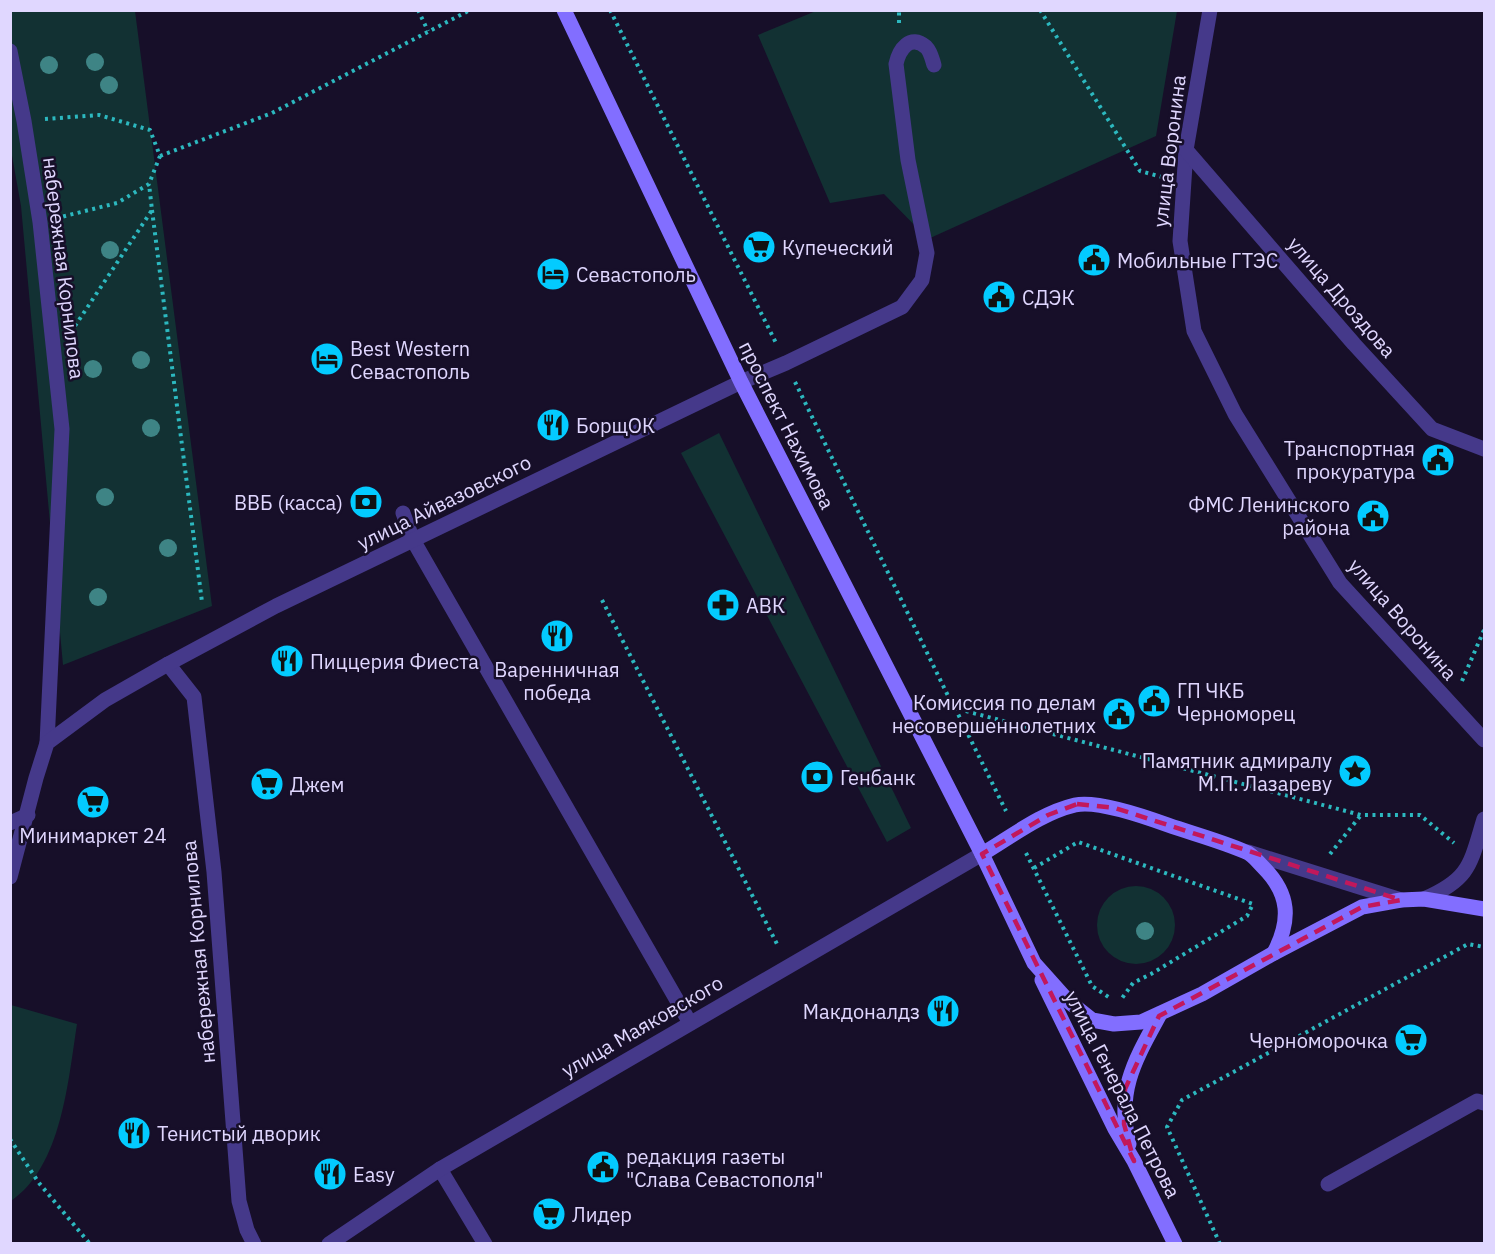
<svg xmlns="http://www.w3.org/2000/svg" width="1495" height="1254" viewBox="0 0 1495 1254" font-family="'IBM Plex Sans',sans-serif">
<rect width="100%" height="100%" fill="#170f29"/>
<g fill="#123133">
<path d="M10 11H135L212 606 63 665 21 206 11 150Z"/>
<path d="M816 11H1177L1156 136 928 239 884 194 830 203 758 35Z"/>
<path d="M719 433 911 828 887 842 681 453Z"/>
<circle cx="1136" cy="925" r="39"/>
<path d="M11 1005 77 1024C68 1081 62 1166 11 1201Z"/>
</g>
<g fill="none" stroke-linecap="round" stroke-linejoin="round">
<g stroke="#2cb8bf" stroke-width="4" stroke-dasharray="3 4.5" stroke-linecap="butt">
<path d="M418 10 428 31"/>
<path d="M610 10 776 343"/>
<path d="M1040 10 1140 171 1162 177"/>
<path d="M899 23V10"/>
<path d="M45 119 99 115 150 130 160 156 149 184 117 203 61 217"/>
<path d="M160 156 272 113 470 10"/>
<path d="M152 210 202 602"/>
<path d="M75 326 152 210 149 184"/>
<path d="M795 382 954 708 1361 815H1420L1454 843"/>
<path d="M602 600 778 946"/>
<path d="M1462 681 1484 630"/>
<path d="M955 708 1006 811"/>
<path d="M1026 853 1092 986 1110 998"/>
<path d="M1330 854 1361 815"/>
<path d="M1034 868 1078 842 1253 904 1247 916 1151 974 1133 983 1120 1001"/>
<path d="M10 1139 39 1183 90 1244"/>
<path d="M1220 1244 1167 1127 1182 1100 1468 944 1484 947"/>
</g>
<g stroke="#45398a" stroke-width="15">
<path d="M741 382 786 363 902 307 922 280 927 253 908 160 896 64C899 50 910 33 926 47 931 52 932 59 934 65"/>
<path d="M403 513 413 540 690 1023"/>
<path d="M440 1169 485 1244"/>
<path d="M1328 1184 1477 1101 1484 1103"/>
</g>
<path stroke="#45398a" stroke-width="15" d="M10 51 24 121 40 222 62 429 47 743"/>
<g stroke="#45398a" stroke-width="15">
<path d="M1210 10 1186 150 1180 241 1194 331 1235 414 1340 583 1484 740"/>
<path d="M1186 150 1354 344 1432 429 1484 449"/>
<path d="M168 664 194 697 214 872 239 1201 247 1230 254 1244"/>
<path d="M10 823 28 815"/>
<path d="M1248 852 1401 900"/>
<path d="M1424 899C1470 879 1470 865 1484 819"/>
<path d="M329 1244 440 1169 982 854"/>
</g>
<path stroke="#45398a" stroke-width="15" d="M10 877 36 778 47 743 105 700 168 664 276 606 741 382"/>
<g stroke="#826eff" stroke-width="15">
<path d="M564 10 741 382 982 854 1034 963 1068 1001 1092 1020 1114 1024 1141 1022 1202 994 1274 953 1362 907 1401 900 1424 899 1484 909"/>
<path d="M982 854C1011 837 1041 813 1075 805 1097 800 1146 817 1168 825 1194 834 1221 841 1246 852 1252 854 1258 862 1263 867 1290 894 1291 920 1274 953"/>
<path d="M1042 980 1115 1129 1134 1161 1175 1244"/>
<path d="M1129 1144C1116 1091 1135 1060 1159 1016"/>
</g>
</g>
<g fill="#3e8485">
<circle cx="95" cy="62" r="9"/>
<circle cx="49" cy="65" r="9"/>
<circle cx="109" cy="85" r="9"/>
<circle cx="110" cy="250" r="9"/>
<circle cx="141" cy="360" r="9"/>
<circle cx="93" cy="369" r="9"/>
<circle cx="151" cy="428" r="9"/>
<circle cx="105" cy="497" r="9"/>
<circle cx="168" cy="548" r="9"/>
<circle cx="98" cy="597" r="9"/>
<circle cx="1145" cy="931" r="9"/>
</g>
<path fill="none" stroke="#c2185b" stroke-width="4.5" stroke-dasharray="12 8" stroke-linejoin="round" d="M1077 804 1115 808 1401 900 1362 907 1159 1016 1125 1089 1124 1124 1134 1161 982 854 1048 815Z"/>
<defs>
<symbol id="supermarket-disc" viewBox="-11 -11 22 22"><circle r="9.5" fill="#03cbff" stroke="#170f29"/><path d="M-6-5.5h2.5l.6 2H6L4.5 2H-2.5L-4.4-4H-6ZM-1.5 3.2a1.3 1.3 0 1 0 .1 0ZM3 3.2a1.3 1.3 0 1 0 .1 0Z" fill="#111"/></symbol>
<symbol id="civic-disc" viewBox="-11 -11 22 22"><circle r="9.5" fill="#03cbff" stroke="#170f29"/><path d="M-.6-6.5H3V-4.5H.6V-3L4-1V1h2V6H-6V1h2V-1L-.6-3ZM-1.2 2.5V6h2.4V2.5Z" fill="#111"/></symbol>
<symbol id="hotel-disc" viewBox="-11 -11 22 22"><circle r="9.5" fill="#03cbff" stroke="#170f29"/><path d="M-6-4.5h1.5V1H6V5H4.5V3h-9V5H-6ZM-4 0a1.8 1.8 0 1 1 3.6 0ZM.5 0V-2.5h3Q6-2.5 6 0Z" fill="#111"/></symbol>
<symbol id="restaurant-disc" viewBox="-11 -11 22 22"><circle r="9.5" fill="#03cbff" stroke="#170f29"/><path d="M-5-6h1v4h1v-4h1v4h1v-4h1v5L-1.5 .5V6h-2V.5L-5-1ZM5-6V6H3V1.5H1.5Q1.5-4 5-6Z" fill="#111"/></symbol>
<symbol id="bank-disc" viewBox="-11 -11 22 22"><circle r="9.5" fill="#03cbff" stroke="#170f29"/><path d="M-6-4H6V4H-6ZM0-2.3a2.3 2.3 0 1 0 0 4.6a2.3 2.3 0 1 0 0-4.6Z" fill="#111"/></symbol>
<symbol id="pharmacy-disc" viewBox="-11 -11 22 22"><circle r="9.5" fill="#03cbff" stroke="#170f29"/><path d="M-2-6h4v4h4v4h-4v4h-4v-4h-4v-4h4Z" fill="#111"/></symbol>
<symbol id="sight-disc" viewBox="-11 -11 22 22"><circle r="9.5" fill="#03cbff" stroke="#170f29"/><path d="M0-6L1.8-2.2L6-1.7L2.9 1.2L3.7 5.4L0 3.3L-3.7 5.4L-2.9 1.2L-6-1.7L-1.8-2.2Z" fill="#111"/></symbol>
</defs>
<g fill-rule="evenodd">
<use href="#supermarket-disc" x="740" y="228" width="38" height="38"/>
<use href="#civic-disc" x="1075" y="241" width="38" height="38"/>
<use href="#hotel-disc" x="534" y="255" width="38" height="38"/>
<use href="#civic-disc" x="980" y="278" width="38" height="38"/>
<use href="#hotel-disc" x="308" y="340" width="38" height="38"/>
<use href="#restaurant-disc" x="534" y="406" width="38" height="38"/>
<use href="#civic-disc" x="1419" y="441" width="38" height="38"/>
<use href="#bank-disc" x="347" y="483" width="38" height="38"/>
<use href="#civic-disc" x="1354" y="497" width="38" height="38"/>
<use href="#pharmacy-disc" x="704" y="586" width="38" height="38"/>
<use href="#restaurant-disc" x="538" y="617" width="38" height="38"/>
<use href="#restaurant-disc" x="268" y="642" width="38" height="38"/>
<use href="#civic-disc" x="1135" y="682" width="38" height="38"/>
<use href="#civic-disc" x="1100" y="695" width="38" height="38"/>
<use href="#sight-disc" x="1336" y="752" width="38" height="38"/>
<use href="#bank-disc" x="798" y="758" width="38" height="38"/>
<use href="#supermarket-disc" x="248" y="765" width="38" height="38"/>
<use href="#supermarket-disc" x="74" y="783" width="38" height="38"/>
<use href="#restaurant-disc" x="924" y="992" width="38" height="38"/>
<use href="#supermarket-disc" x="1392" y="1021" width="38" height="38"/>
<use href="#restaurant-disc" x="115" y="1114" width="38" height="38"/>
<use href="#civic-disc" x="584" y="1148" width="38" height="38"/>
<use href="#restaurant-disc" x="311" y="1155" width="38" height="38"/>
<use href="#supermarket-disc" x="530" y="1195" width="38" height="38"/>
</g>
<g text-anchor="middle" dominant-baseline="central" stroke-width="5" stroke-linejoin="round" paint-order="stroke">
<g font-size="20" fill="#e0d7ff" stroke="#170f29">
<text transform="translate(1169 151) rotate(-83)">улица Воронина</text>
<text transform="translate(64 268) rotate(83)">набережная Корнилова</text>
<text transform="translate(1342 297) rotate(49)">улица Дроздова</text>
<text transform="translate(787 425) rotate(63)">проспект Нахимова</text>
<text transform="translate(444 502) rotate(-26)">улица Айвазовского</text>
<text transform="translate(1403 619) rotate(49)">улица Воронина</text>
<text transform="translate(198 952) rotate(-95)">набережная Корнилова</text>
<text transform="translate(642 1026) rotate(-30)">улица Маяковского</text>
<text transform="translate(1123 1094) rotate(63)">улица Генерала Петрова</text>
</g>
<g font-size="20" fill="#e0d7ff" stroke="#170f29" text-anchor="start">
<text x="782" y="247">Купеческий</text>
<text x="1117" y="260">Мобильные ГТЭС</text>
<text x="576" y="274">Севастополь</text>
<text x="1022" y="297">СДЭК</text>
<text x="350" y="348">Best Western<tspan x="350" dy="23">Севастополь</tspan></text>
<text x="576" y="425">БорщОК</text>
<text x="1415" y="448" text-anchor="end">Транспортная<tspan x="1415" dy="23">прокуратура</tspan></text>
<text x="343" y="502" text-anchor="end">ВВБ (касса)</text>
<text x="1350" y="504" text-anchor="end">ФМС Ленинского<tspan x="1350" dy="23">района</tspan></text>
<text x="746" y="605">АВК</text>
<text x="310" y="661">Пиццерия Фиеста</text>
<text x="557" y="669" text-anchor="middle">Варенничная<tspan x="557" dy="23">победа</tspan></text>
<text x="1177" y="690">ГП ЧКБ<tspan x="1177" dy="23">Черноморец</tspan></text>
<text x="1096" y="702" text-anchor="end">Комиссия по делам<tspan x="1096" dy="23">несовершеннолетних</tspan></text>
<text x="1332" y="760" text-anchor="end">Памятник адмиралу<tspan x="1332" dy="23">М.П. Лазареву</tspan></text>
<text x="840" y="777">Генбанк</text>
<text x="290" y="784">Джем</text>
<text x="93" y="835" text-anchor="middle">Минимаркет 24</text>
<text x="920" y="1011" text-anchor="end">Макдоналдз</text>
<text x="1388" y="1040" text-anchor="end">Черноморочка</text>
<text x="157" y="1133">Тенистый дворик</text>
<text x="626" y="1156">редакция газеты<tspan x="626" dy="23">"Слава Севастополя"</tspan></text>
<text x="353" y="1174">Easy</text>
<text x="572" y="1214">Лидер</text>
</g>
</g>
<rect width="1495" height="1254" fill="none" stroke="#e0d7ff" stroke-width="24"/>
</svg>
